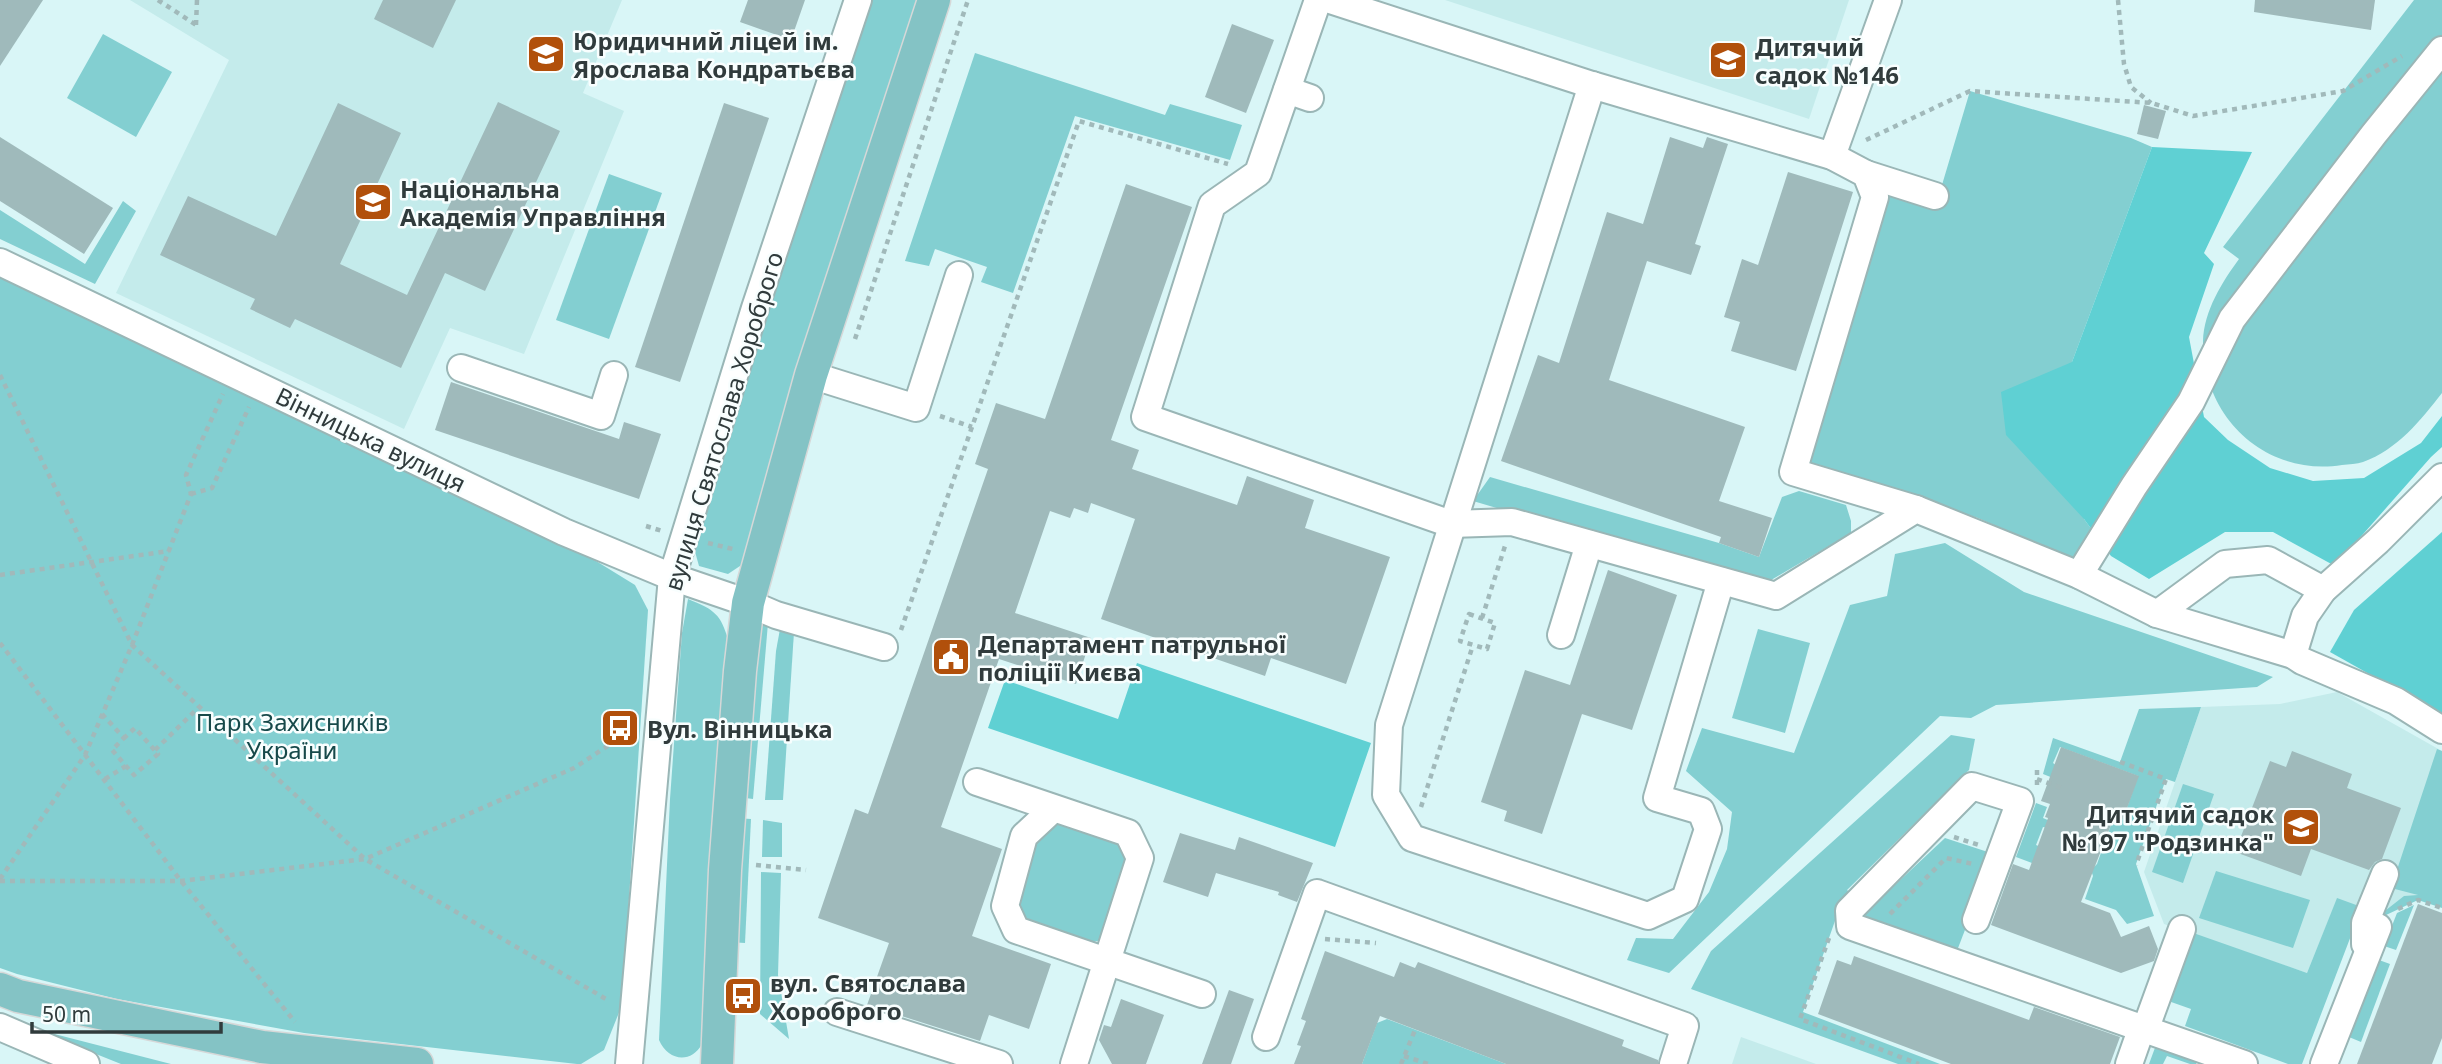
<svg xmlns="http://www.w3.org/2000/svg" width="2442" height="1064" viewBox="0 0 2442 1064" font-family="'Noto Sans',sans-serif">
<rect width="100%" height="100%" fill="#d9f6f7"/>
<g fill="#c4ebeb">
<path d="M130 0H622L583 93 624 111 524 354 450 328 404 429 116 293 229 60Z"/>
<path d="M1445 0H1849L1809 119Z"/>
<path d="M2337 692 2442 751 2422 895 2381 914 2337 899 2307 973 2164 924 2144 872 2201 707 2280 704Z"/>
<path d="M1741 1037 1816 1064H1732Z"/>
</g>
<g fill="#83cfd1">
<path d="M868 0H919L743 564 728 574 699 566 694 548 763 315Z"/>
<path d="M2414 0H2442V393C2421 420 2397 450 2363 462 2357 464 2349 464 2342 465 2266 477 2202 417 2203 341 2204 311 2222 282 2239 259L2223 247Z"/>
<path d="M103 34 172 72 136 137 67 98Z"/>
<path d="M975 53 1165 115 1170 104 1242 125 1230 160 1075 116 1013 293 981 282 987 267 935 249 929 266 905 261Z"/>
<path d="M1970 91 2131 138 2152 147 2072 362 2084 519 2095 534 2075 561 1978 518 1811 466 1806 454 1883 188 1936 205Z"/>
<path d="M609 174 662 193 609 339 556 320Z"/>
<path d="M123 201 136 211 95 284 0 239V210L85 264Z"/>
<path d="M0 273 242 384 596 561 635 585 648 610 622 1005 604 1050 581 1064H577L304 1033 117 999 17 974 0 968Z"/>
<path d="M1490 477 1719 543 1759 557 1782 497 1799 491 1846 505 1851 521V533L1761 586 1473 501Z"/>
<path d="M1945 543 2024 592 2273 677 2257 687 1996 705 1971 718 1940 716 1669 973 1627 960 1636 938 1673 939 1709 892 1727 849 1732 812 1686 771 1702 728 1794 753 1850 605 1887 596 1895 554Z"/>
<path d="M688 599C710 608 720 612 727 636L702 1044C691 1064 668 1061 659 1040L670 799 682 633Z"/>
<path d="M754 618 768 623 753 799 738 797Z"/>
<path d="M780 629 794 632 783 800H765L776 651Z"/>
<path d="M1758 629 1810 643 1785 733 1732 718Z"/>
<path d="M2201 707 2175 782 2166 779 2136 864 2154 916 2127 924 2116 910 2085 899 2093 876 2091 870 2097 864 2111 825 2123 819 2138 776 2060 747 2053 763 2057 766 2053 778 2043 774 2053 738 2120 762 2139 709Z"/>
<path d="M1951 735 1975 739 1969 770 1847 890 1858 899 1836 918 1803 1012 1940 1064H1898L1691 989 1711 951Z"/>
<path d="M2437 749 2442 751V908L2418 900 2386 915 2378 927 2357 920 2302 1064H2288L2185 1026 2191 1009 2157 997 2182 929 2307 973 2337 898 2381 914 2404 896 2418 895 2391 888Z"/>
<path d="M2183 784 2214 794 2183 883 2152 872Z"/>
<path d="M2036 803 2047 807 2043 818 2050 821 2047 828 2043 827 2036 845 2046 849 2040 866 2016 857Z"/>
<path d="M736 818 751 819 745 943 729 942Z"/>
<path d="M763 820 782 823V857H762Z"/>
<path d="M1056 823 1117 842 1128 860 1102 940 1088 943 1025 922 1019 900 1036 841Z"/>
<path d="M1945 838 1994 854 1955 956 1868 926 1865 913Z"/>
<path d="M2216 871 2310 900 2293 948 2199 918Z"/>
<path d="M761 872 781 873 778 975 789 1039 760 1014Z"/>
<path d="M2414 905 2396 950 2384 946 2397 913Z"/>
<path d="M2379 960 2390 964 2361 1042 2349 1037Z"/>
<path d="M1387 1019 1506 1064H1362L1377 1023Z"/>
<path d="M31 1028 171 1064H121Z"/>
<path d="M2156 1045 2198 1060 2196 1064H2190L2167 1056 2163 1064H2149Z"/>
</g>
<g fill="#5fd0d3">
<path d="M2152 147 2252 152 2204 253 2214 264 2189 337 2204 417 2228 440 2270 468 2313 481 2364 478 2421 443 2442 416V447L2431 457 2335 566 2273 532H2225L2149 579 2111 556 2084 519 2006 435 2001 392 2072 362Z"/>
<path d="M2442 532V715L2330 652 2354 610Z"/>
<path d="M1137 663 1371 743 1335 847 988 728 1005 680 1118 719Z"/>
</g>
<g fill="#9fbabb">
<path d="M0 0H43L0 66Z"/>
<path d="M383 0H456L433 48 374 19Z"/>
<path d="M748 0H805L791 40 740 22Z"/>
<path d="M2255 0H2375L2371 30 2254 12Z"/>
<path d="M1232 24 1274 40 1246 113 1205 97Z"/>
<path d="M498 102 560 131 485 291 445 273 401 368 295 319 290 328 250 309 255 299 160 255 188 196 276 236 338 103 401 133 340 264 407 295Z"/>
<path d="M724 103 769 118 680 382 635 367Z"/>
<path d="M2144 105 2166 111 2158 139 2137 134Z"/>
<path d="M0 137 113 208 84 254 0 201Z"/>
<path d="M1670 137 1703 148 1707 137 1728 144 1695 244 1701 246 1691 275 1647 261 1609 380 1745 427 1719 501 1772 518 1759 557 1719 543 1721 537 1501 461 1538 355 1559 363 1607 212 1643 224Z"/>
<path d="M1788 172 1853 192 1796 371 1731 351 1740 322 1724 317 1742 259 1758 265Z"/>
<path d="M1126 184 1192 207 1111 440 1139 450 1132 469 1237 505 1247 476 1314 500 1305 528 1390 557 1346 684 1271 658 1265 676 1101 619 1135 519 1091 503 1088 513 1074 508 1070 518 1050 511 1015 613 1091 638 1076 684 999 659 941 827 1002 849 972 936 1051 964 1029 1029 989 1015 980 1041 867 1005 889 943 818 918 855 809 868 814 988 469 975 464 996 403 1045 419Z"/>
<path d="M451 382 619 439 624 422 661 434 639 499 435 430Z"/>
<path d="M1608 570 1677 595 1632 730 1582 714 1542 834 1504 821 1507 811 1481 802 1525 670 1570 685Z"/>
<path d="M2061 747 2139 776 2123 819 2111 825 2081 902 2110 913 2121 937 2149 926 2158 949 2154 961 2121 973 1991 925 2013 864 2029 870 2048 818 2045 817 2050 804 2041 801Z"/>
<path d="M2292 751 2352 774 2347 788 2401 808 2382 859 2375 862 2369 870 2311 849 2301 876 2235 852 2270 761 2286 767Z"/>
<path d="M1180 833 1235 850 1239 837 1313 863 1297 902 1278 895 1279 892 1216 873 1208 897 1163 882Z"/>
<path d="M2418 904 2442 913V1038L2432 1064H2357Z"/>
<path d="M1325 951 1394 977 1400 962 1415 968 1418 962 1624 1040 1622 1046 1658 1060V1064H1506L1380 1016 1362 1064H1294L1301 1046 1297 1045 1306 1021 1301 1019Z"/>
<path d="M1854 956 2029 1020 2034 1007 2120 1037 2110 1064H1951L1818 1014 1837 960 1851 965Z"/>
<path d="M1229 990 1254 999 1231 1064H1202Z"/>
<path d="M1121 999 1164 1015 1146 1064H1112L1099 1040 1104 1025 1111 1027Z"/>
</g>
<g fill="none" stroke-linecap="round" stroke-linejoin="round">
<defs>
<g id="minor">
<path d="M1318 0 1258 173 1212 205 1145 417 1451 524 1512 522 1776 596 1916 509 2079 575 2157 614 2293 655 2302 661 2396 701 2442 730"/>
<path d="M1330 0 1592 85 1832 156 1866 174 1875 197 1793 472 1916 509"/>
<path d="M1592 85 1389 725 1386 795 1412 838 1648 916 1685 899 1708 829 1701 811 1657 798 1721 581"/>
<path d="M1287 90 1310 98"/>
<path d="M1832 156 1888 0"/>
<path d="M1866 174 1935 196"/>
<path d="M0 262 564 532 672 577 748 603 776 615 884 647"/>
<path d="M461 368 601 416 614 375"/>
<path d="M811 375 916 408 959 275"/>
<path d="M2079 575 2134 486 2191 402 2232 319 2374 134 2442 50"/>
<path d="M2157 614 2225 564 2268 560 2323 590"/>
<path d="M1561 635 1589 544"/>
<path d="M2293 655 2305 616 2323 590 2378 541 2442 477"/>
<path d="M977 782 1128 833 1140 858 1074 1064"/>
<path d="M1053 809 1024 836 1005 906 1016 930 1202 994"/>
<path d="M1976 920 2020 801 1972 786 1849 911 1850 926 2244 1064"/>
<path d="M2365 944V923L2385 874"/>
<path d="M837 1012 999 1064"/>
<path d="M0 1027 86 1064"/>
<path d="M1266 1037 1317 893 1685 1026 1673 1064"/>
<path d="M629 1064 672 577 755 308 858 0"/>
<path d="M2129 1064 2142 1027 2148 1022 2182 929"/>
<path d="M2324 1064 2378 927"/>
</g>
<g id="major">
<path d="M0 989 18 996 262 1047 417 1064"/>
<path d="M717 1064 725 870 740 671 748 603 811 375 934 0"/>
</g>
</defs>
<use href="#minor" stroke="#9ab6b6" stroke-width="30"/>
<use href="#major" stroke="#d6d8d8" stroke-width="35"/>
<g stroke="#a1b9ba" stroke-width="4.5" stroke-dasharray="5 5" stroke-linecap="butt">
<path d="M158 0 196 25"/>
<path d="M2118 0 2124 64 2131 87 2151 103"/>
<path d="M196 25 197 0"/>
<path d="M1866 140 1970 91 2152 103 2193 116 2343 91 2402 56"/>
<path d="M855 339 968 0"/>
<path d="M0 375 132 645 365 859 606 999"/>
<path d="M940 416 972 427"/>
<path d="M191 494 212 488 249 407"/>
<path d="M646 526 662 531"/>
<path d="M708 543 737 550"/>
<path d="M0 575 169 551"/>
<path d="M1469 614 1495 623 1487 649 1460 641Z"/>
<path d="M1482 618 1505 546"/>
<path d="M901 630 1079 121 1228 164"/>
<path d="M0 643 181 881 295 1022"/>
<path d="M102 714 124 738 112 750 134 775 158 754 135 728 124 738"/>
<path d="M155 750 199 707"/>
<path d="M2120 762 2166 779 2136 865"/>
<path d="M105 779 126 766"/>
<path d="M2037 779 2064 789"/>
<path d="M2037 785V765"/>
<path d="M1421 807 1473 645"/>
<path d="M1954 837 1979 845"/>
<path d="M756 865 806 870"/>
<path d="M0 879 85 755 132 645 191 494 186 475 223 394"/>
<path d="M0 881H181L365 859 574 768 620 738"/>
<path d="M2398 909 2418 900 2442 908"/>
<path d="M1890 914 1946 858 1973 864"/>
<path d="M1829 938 1800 1019 1919 1064"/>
<path d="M1325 939 1376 943"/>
<path d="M1404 1056 1428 1064"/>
<path d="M1401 1064 1415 1030"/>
</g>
<use href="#minor" stroke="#fff" stroke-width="26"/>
<use href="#major" stroke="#84c3c5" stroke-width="32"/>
</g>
<defs>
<symbol id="school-square" viewBox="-11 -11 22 22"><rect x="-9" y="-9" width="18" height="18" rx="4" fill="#b1500b" stroke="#f8fefe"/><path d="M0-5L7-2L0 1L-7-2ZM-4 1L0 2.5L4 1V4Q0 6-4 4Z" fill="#fff"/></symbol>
<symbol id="university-square" viewBox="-11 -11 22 22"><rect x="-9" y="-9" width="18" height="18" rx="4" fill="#b1500b" stroke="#f8fefe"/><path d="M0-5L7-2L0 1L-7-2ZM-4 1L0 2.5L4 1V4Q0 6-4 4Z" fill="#fff"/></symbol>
<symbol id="civic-square" viewBox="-11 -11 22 22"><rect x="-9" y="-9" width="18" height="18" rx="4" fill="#b1500b" stroke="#f8fefe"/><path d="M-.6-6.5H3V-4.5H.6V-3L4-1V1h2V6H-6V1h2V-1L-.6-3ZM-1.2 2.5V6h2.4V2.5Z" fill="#fff"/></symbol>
<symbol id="bus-square" viewBox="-11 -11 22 22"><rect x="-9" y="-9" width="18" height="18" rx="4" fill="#b1500b" stroke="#f8fefe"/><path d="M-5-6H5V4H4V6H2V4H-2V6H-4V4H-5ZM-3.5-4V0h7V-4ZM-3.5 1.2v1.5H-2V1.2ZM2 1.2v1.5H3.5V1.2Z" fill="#fff"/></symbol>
</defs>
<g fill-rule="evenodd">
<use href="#school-square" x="524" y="32" width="44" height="44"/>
<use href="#school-square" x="1706" y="38" width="44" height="44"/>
<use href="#university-square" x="351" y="180" width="44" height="44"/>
<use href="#civic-square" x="929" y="635" width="44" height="44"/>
<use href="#bus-square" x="598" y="706" width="44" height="44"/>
<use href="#school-square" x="2279" y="805" width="44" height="44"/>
<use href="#bus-square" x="721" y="974" width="44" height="44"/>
</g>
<g text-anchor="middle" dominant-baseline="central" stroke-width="5" stroke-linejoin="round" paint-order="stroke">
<g font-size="24" font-weight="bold" fill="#303b3c" stroke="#f8fefe" text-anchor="start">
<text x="573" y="40">Юридичний ліцей ім.<tspan x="573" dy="28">Ярослава Кондратьєва</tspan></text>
<text x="1755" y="46">Дитячий<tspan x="1755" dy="28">садок №146</tspan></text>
<text x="400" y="188">Національна<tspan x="400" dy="28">Академія Управління</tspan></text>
<text x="978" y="643">Департамент патрульної<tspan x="978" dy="28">поліції Києва</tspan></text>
<text x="647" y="728">Вул. Вінницька</text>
<text x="2274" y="813" text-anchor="end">Дитячий садок<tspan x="2274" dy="28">№197 "Родзинка"</tspan></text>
<text x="770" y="982">вул. Святослава<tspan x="770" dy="28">Хороброго</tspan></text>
</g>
<g font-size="24" fill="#303b3c" stroke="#f8fefe">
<text transform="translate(723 421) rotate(-73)">вулиця Святослава Хороброго</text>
<text transform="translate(371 439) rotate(26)">Вінницька вулиця</text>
</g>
<g font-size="24" fill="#16494a" stroke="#f8fefe">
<text x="292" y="721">Парк Захисників<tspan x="292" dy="28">України</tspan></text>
</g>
</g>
<path d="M32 1022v10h189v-10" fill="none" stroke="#303b3c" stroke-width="3.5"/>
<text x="42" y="1022" font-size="21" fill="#303b3c" stroke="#f8fefe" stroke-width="5" paint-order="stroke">50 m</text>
</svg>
